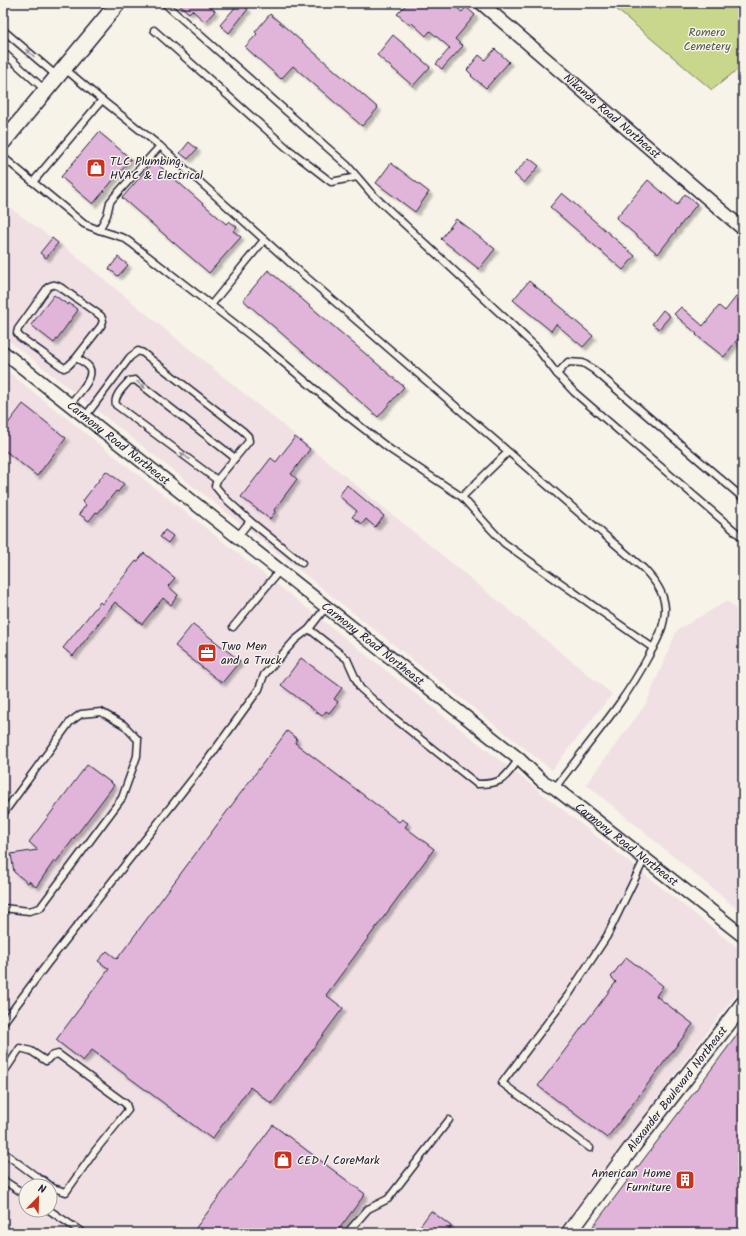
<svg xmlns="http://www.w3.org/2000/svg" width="746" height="1236" viewBox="0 0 746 1236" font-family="Kalam,sans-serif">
<defs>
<filter id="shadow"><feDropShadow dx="3.5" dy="3.5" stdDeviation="1" flood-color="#0004"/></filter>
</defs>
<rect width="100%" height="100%" fill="#f7f3e8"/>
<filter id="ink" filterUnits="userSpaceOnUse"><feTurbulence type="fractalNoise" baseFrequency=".025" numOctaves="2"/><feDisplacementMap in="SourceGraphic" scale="8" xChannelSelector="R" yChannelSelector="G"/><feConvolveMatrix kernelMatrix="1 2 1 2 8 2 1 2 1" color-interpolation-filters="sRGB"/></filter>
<g filter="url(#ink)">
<g fill="#f0e0e4" fill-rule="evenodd">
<path d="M3 203 67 249 612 694 552 770 3 336Z"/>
<path d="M3 368 743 952V985L691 1053 557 1233H3ZM26 1186H50V1210H26Z"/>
<path d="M727 601 743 615V914L586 784 646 704 677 630Z"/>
</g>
<path fill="#c8d78b" stroke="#757c63" d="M609 3H743V65L712 90Z"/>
<g fill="#e1b5da" stroke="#22223b" filter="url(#shadow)">
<path d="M177 3H206L215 11 205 22 192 10 189 13Z"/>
<path d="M239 3 248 9 229 33 220 25Z"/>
<path d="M408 3H451L462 12 466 7 475 15 455 39 463 46 442 69 436 64 450 48 430 31 426 36 412 23 410 25 397 14Z"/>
<path d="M270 14 378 108 362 126 293 66 281 79 245 47 257 34 255 32Z"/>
<path d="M393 35 430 67 413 86 377 55Z"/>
<path d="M495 49 509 62 486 88 471 76 472 75 467 70 479 55 485 60Z"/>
<path d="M99 132 131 159 93 204 61 177Z"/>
<path d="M189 142 197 149 188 159 180 153Z"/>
<path d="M529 158 539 166 524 183 514 174Z"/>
<path d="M154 161 226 224 229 221 237 227 233 231 241 237 209 273 122 198Z"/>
<path d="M391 163 429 192 415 212 376 183Z"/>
<path d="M648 180 677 205 685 194 697 204 658 254 616 218Z"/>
<path d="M562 193 635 256 623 270 550 207Z"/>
<path d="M456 219 495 249 479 269 441 239Z"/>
<path d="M52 238 58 243 46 258 40 253Z"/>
<path d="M118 257 128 265 118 276 109 269Z"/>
<path d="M268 270 404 387 378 417 243 300Z"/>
<path d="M529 281 567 312 566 313 593 336 583 347 556 324 551 331 513 300Z"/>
<path d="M743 288V332L724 357 696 335 697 334 674 314 681 307 703 326 719 306 725 311Z"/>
<path d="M54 295 68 305 69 303 78 310 54 343 31 325Z"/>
<path d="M663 310 670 316 659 329 652 324Z"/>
<path d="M23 404 66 438 37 476 3 449V430Z"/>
<path d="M295 437 310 449 291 474 297 479 274 510 275 512 270 519 241 497 271 458 276 462Z"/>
<path d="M106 471 124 484 118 492 116 491 98 513 96 512 89 521 79 514 86 505 82 502Z"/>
<path d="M347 485 384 516 375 527 366 519 362 524 352 517 357 511 339 496Z"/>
<path d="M165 530 173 536 168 543 160 537Z"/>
<path d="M144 553 175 578 168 586 178 595 171 605 163 598 142 624 115 602 73 656 63 648 100 602 102 604 136 561 137 562Z"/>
<path d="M193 624 240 661 222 683 175 646Z"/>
<path d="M301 658 342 688 334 699 338 702 329 713 326 711 322 716 281 685Z"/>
<path d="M287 731 297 739 295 743 399 822 402 819 408 823 405 827 434 849 326 995 343 1008 272 1104 250 1087 212 1139 92 1050 83 1061 56 1040 109 969 98 961 107 951 117 959Z"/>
<path d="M87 765 114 785 56 862 54 861 36 887 29 881 28 883 14 872 11 854 38 850 29 842Z"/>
<path d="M626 957 663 986 656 996 693 1024 607 1138 538 1086 616 982 611 977Z"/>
<path d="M743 1027V1233H588L668 1127Z"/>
<path d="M273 1125 365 1194 336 1233H192Z"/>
<path d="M431 1211 451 1226 446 1233H415Z"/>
</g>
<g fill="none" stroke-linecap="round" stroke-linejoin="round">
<defs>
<g id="service">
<path d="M164 3 347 165 371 193 537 348 557 374 574 392 743 538"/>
<path d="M3 30 58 77"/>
<path d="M154 30 287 148 331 182 357 177"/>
<path d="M3 52 45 90"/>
<path d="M102 100 160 146 298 270 644 569C655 581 664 592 665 608 665 627 657 641 648 657 623 705 587 744 555 788"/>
<path d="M3 157 33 182 102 100 64 68"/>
<path d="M33 182 84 224 99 230 124 238 131 243 265 347 342 412 391 450 462 497 488 526 504 543 653 648"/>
<path d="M99 230 107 215 110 202 114 197 160 146"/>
<path d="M211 305 264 240"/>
<path d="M557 374 568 362 583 363 594 370 743 498"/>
<path d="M70 404C76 396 96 378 89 367 86 363 80 360 76 358L101 326 103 321 101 316 60 287C55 284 53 284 48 287L18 329 17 333 20 337 64 368 68 366 76 358"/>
<path d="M85 417 130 357 138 351 143 353 243 431 248 436 249 441 217 480 215 486 226 499 250 521 237 537"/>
<path d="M217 480 116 405C113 396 124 387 129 381L135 380 235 458"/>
<path d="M462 497 508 452"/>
<path d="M250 521 302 563"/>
<path d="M233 627 280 570"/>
<path d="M309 629 347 659 360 688 389 714 477 784C503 784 504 779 519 759"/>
<path d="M3 814 70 722 81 714 101 712 124 725 138 740 137 756 122 798 40 908 29 911 3 908"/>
<path d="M3 1023 47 964 209 758 259 689 264 675 295 640 309 629 326 607"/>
<path d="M3 1070 6 1069 20 1048 31 1051 46 1061 51 1056 58 1054 126 1104 128 1110 95 1151 66 1192 53 1188 43 1180H41L37 1186"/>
<path d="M590 1148 502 1083 569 994 607 936 645 858"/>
<path d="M3 1152 41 1180"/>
<path d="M3 1180 26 1195"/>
<path d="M49 1210 83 1233"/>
<path d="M347 1233 368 1209 388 1199 449 1120"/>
</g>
<g id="minor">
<path id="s1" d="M481 3 743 229"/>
<path id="s2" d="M3 352 519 759 542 781 555 788 743 936"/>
</g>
<g id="tertiary">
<path d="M3 142 118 3"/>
<path id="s3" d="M569 1233 635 1143 743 1004"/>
</g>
</defs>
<use href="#service" stroke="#22223b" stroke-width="9"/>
<use href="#minor" stroke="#22223b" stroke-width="15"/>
<use href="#tertiary" stroke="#22223b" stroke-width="18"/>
<use href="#service" stroke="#f7f3e8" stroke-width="6"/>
<use href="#minor" stroke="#f7f3e8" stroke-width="12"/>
<use href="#tertiary" stroke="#f7f3e8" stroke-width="15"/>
</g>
<defs><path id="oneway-solid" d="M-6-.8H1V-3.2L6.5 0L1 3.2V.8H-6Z"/></defs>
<g fill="#97959a">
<use href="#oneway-solid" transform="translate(30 53) rotate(-139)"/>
<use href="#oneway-solid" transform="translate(141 385) rotate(39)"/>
<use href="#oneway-solid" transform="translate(185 456) rotate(-143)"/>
</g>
</g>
<defs>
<symbol id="shop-square" viewBox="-11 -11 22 22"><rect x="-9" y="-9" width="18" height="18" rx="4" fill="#c8321e" stroke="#f7f3e8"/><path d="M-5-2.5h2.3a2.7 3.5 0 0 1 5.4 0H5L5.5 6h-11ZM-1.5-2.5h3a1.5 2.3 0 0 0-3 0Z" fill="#fff"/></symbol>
<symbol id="office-square" viewBox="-11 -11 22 22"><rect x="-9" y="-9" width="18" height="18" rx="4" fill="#c8321e" stroke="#f7f3e8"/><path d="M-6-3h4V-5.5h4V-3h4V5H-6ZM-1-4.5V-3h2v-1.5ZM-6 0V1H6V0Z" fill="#fff"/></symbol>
<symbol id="building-square" viewBox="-11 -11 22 22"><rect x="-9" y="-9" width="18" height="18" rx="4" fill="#c8321e" stroke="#f7f3e8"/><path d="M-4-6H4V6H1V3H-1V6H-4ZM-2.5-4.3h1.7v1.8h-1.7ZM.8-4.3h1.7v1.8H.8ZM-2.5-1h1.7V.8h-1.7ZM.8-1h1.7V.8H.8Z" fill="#fff"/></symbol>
</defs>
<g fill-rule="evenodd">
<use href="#shop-square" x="85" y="157" width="22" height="22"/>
<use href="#office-square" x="196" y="642" width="22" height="22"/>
<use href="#shop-square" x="272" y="1149" width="22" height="22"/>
<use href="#building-square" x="674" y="1169" width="22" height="22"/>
</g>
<g text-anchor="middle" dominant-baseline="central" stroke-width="3" stroke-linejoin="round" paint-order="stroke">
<g font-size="12" fill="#545853" stroke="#f7f3e8">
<text x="707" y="32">Romero<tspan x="707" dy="14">Cemetery</tspan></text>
</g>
<g font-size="12" fill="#22223b" stroke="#f7f3e8">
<text stroke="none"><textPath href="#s1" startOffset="173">Nikanda Road Northeast</textPath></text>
<text stroke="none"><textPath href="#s2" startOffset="147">Carmony Road Northeast</textPath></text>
<text stroke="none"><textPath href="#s2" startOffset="471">Carmony Road Northeast</textPath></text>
<text stroke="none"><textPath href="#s2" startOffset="795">Carmony Road Northeast</textPath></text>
<text stroke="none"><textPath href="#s3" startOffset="180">Alexander Boulevard Northeast</textPath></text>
</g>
<g font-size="12" fill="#22223b" stroke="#f7f3e8" text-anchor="start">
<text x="110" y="161">TLC Plumbing,<tspan x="110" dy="14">HVAC &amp; Electrical</tspan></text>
<text x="221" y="646">Two Men<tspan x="221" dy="14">and a Truck</tspan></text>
<text x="297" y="1160">CED / CoreMark</text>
<text x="671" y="1173" text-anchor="end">American Home<tspan x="671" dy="14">Furniture</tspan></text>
</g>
</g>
<rect width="746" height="1236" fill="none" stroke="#f7f3e8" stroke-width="16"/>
<rect x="8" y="8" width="730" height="1220" fill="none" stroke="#22223b" stroke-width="1.5" filter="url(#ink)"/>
<g transform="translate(38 1198) rotate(23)"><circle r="19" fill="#f7f3e8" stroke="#a29fa3"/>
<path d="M0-3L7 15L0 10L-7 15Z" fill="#c8321e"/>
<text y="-6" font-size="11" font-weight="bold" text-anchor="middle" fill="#22223b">N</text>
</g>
</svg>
